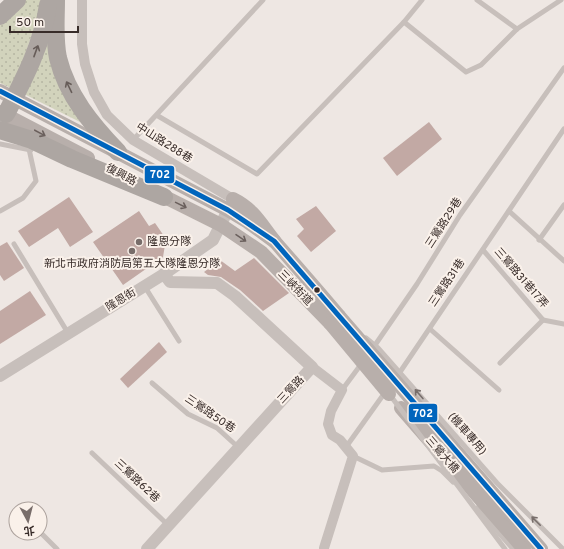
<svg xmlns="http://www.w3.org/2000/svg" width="564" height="549" viewBox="0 0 564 549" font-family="Overpass,'Noto Sans TC',sans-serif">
<defs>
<pattern id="grass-dots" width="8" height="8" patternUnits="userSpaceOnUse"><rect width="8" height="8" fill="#d2d3bc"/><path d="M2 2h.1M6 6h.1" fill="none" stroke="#b5b5a2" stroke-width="1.8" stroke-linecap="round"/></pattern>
</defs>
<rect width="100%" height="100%" fill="#eee7e3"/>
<g fill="url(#grass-dots)">
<path d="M26 0H44L13 89 0 83V25L16 13Z"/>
<path d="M52 19 82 123 22 93Z"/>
</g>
<g fill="#c2a9a4">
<path d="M429 122 442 139 397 176 383 158Z"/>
<path d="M69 197 93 232 70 247 58 228 29 247 18 231Z"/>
<path d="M316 206 336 231 311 252 297 236 304 229 296 219Z"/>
<path d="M139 211 149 226 155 223 164 236 161 238 165 245 163 257 123 285 93 242Z"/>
<path d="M7 242 24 268 4 281 0 275V246Z"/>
<path d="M254 258 289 293 263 311 240 290 221 277 208 275 204 272 220 260 235 271Z"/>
<path d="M30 291 46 315 0 344V311Z"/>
<path d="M159 342 167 352 128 388 120 379Z"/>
</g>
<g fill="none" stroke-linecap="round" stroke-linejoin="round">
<g stroke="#c7bfbb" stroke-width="5">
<path d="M477 0 517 29"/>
<path d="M404 22 422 0"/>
<path d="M158 116 257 174 404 22 466 72 481 65 517 29 561 0"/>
<path d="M133 140 263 0"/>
<path d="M0 144 31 150"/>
<path d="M0 211 23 198 36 181 29 149"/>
<path d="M509 211 564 261"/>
<path d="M539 240 564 205"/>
<path d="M14 244 68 333"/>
<path d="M483 250 543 320 500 363"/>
<path d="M145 287 179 341"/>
<path d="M543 320 564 324"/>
<path d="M430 329 499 390"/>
<path d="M373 348 417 284 460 215 564 68"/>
<path d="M398 375 564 129"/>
<path d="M152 383 188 414 217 428 238 447"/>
<path d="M342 390 362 363"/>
<path d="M346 447 386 391"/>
<path d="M92 453 168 525"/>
<path d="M353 456 382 470 434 466 442 471 453 482"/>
<path d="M477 508 513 549"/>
<path d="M40 532 57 549"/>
</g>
<g stroke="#c7bfbb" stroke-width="10">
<path d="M82 0V44L85 64 94 92 107 115 133 140 233 199 230 205"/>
<path d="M312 367 342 390 331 411 328 424 332 435 340 440 353 456 324 548"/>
</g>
<g stroke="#c7bfbb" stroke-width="12">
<path d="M0 376 164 274 213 240 228 210"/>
<path d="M147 549 312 367 235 296 217 283 170 282 164 274"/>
</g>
<g stroke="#b8afab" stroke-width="14">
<path d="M0 91 228 210 248 222 274 241"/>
<path d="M0 112 88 158"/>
<path d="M155 192 221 225 261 252 330 323"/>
<path d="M233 199C255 210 261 225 276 243 297 267 318 291 339 316"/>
<path d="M401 408 524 549"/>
</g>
<g stroke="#ada6a2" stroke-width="18">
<path d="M56 0C56 19 54 39 58 58 67 95 92 125 118 152"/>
<path d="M0 16 17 0"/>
<path d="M6 114C24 79 42 45 48 5"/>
<path d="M0 130 32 140 72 159 164 197"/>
</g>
<g stroke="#c7bfbb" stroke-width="5">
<path d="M366 338 378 348 497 483 563 549"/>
<path d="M390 395 505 549"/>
</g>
<g stroke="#b8afab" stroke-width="14">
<path d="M339 316 541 549"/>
<path d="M330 323 389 394"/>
</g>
<defs>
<path id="bus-1" d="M0 91 228 210 274 241 541 549"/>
</defs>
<use href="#bus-1" stroke="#faf1ea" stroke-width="8"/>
<use href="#bus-1" stroke="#0065bd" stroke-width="5"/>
</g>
<defs><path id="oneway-shaft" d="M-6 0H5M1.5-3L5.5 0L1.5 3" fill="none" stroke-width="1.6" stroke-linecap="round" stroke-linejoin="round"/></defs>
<g stroke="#675d59">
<use href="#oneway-shaft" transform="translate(36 51) rotate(-70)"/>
<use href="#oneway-shaft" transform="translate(69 87) rotate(-116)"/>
</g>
<g stroke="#6b605d">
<use href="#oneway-shaft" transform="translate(40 133) rotate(28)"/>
<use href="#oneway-shaft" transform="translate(181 205) rotate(26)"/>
<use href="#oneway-shaft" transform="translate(241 238) rotate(34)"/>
</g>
<g stroke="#786e6b">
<use href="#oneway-shaft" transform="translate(419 394) rotate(-131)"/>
<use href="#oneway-shaft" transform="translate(536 521) rotate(-135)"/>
</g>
<g fill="#786d6a" stroke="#faf1ea" stroke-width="1.5">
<circle cx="139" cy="242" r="4"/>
<circle cx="132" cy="251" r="4"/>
</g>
<circle fill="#382c29" stroke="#faf1ea" stroke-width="1.5" cx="317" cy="290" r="3.5"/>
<g text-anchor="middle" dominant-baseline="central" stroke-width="4" stroke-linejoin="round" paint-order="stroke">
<g font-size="11" fill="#382c29" stroke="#faf1ea">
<text transform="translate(164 143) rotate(32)">中山路288巷</text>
<text transform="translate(121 175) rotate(28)">復興路</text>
<text transform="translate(444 223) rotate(-57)">三鶯路29巷</text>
<text transform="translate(521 278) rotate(49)">三鶯路31巷17弄</text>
<text transform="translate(447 283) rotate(-56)">三鶯路31巷</text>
<text transform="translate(295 288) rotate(46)">三峽街道</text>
<text transform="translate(121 300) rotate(-32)">隆恩街</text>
<text transform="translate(291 390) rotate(-47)">三鶯路</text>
<text transform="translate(210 414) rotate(34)">三鶯路50巷</text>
<text transform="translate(467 434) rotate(49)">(機車專用)</text>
<text transform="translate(442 455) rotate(49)">三鶯大橋</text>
<text transform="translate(137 481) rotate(43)">三鶯路62巷</text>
</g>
<g font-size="11" fill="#382c29" stroke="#faf1ea" text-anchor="start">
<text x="147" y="242">隆恩分隊</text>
<text x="132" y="264" text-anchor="middle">新北市政府消防局第五大隊隆恩分隊</text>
</g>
</g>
<g stroke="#faf1ea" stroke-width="1.5">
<rect x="144" y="165" width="31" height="19" rx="4" fill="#0065bd"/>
<rect x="408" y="403" width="30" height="20" rx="4" fill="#0065bd"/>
</g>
<g font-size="11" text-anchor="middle" font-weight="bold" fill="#fff">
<text x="160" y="178">702</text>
<text x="423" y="417">702</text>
</g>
<g transform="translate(28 521) rotate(173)"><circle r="19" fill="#faf1ea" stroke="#aca29d"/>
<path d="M0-3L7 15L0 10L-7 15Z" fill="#786d6a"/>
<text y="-6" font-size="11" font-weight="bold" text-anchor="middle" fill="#382c29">北</text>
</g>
<path d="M10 26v6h68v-6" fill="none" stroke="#382c29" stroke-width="2"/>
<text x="16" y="26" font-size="12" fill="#382c29" stroke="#faf1ea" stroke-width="3" paint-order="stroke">50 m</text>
</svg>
